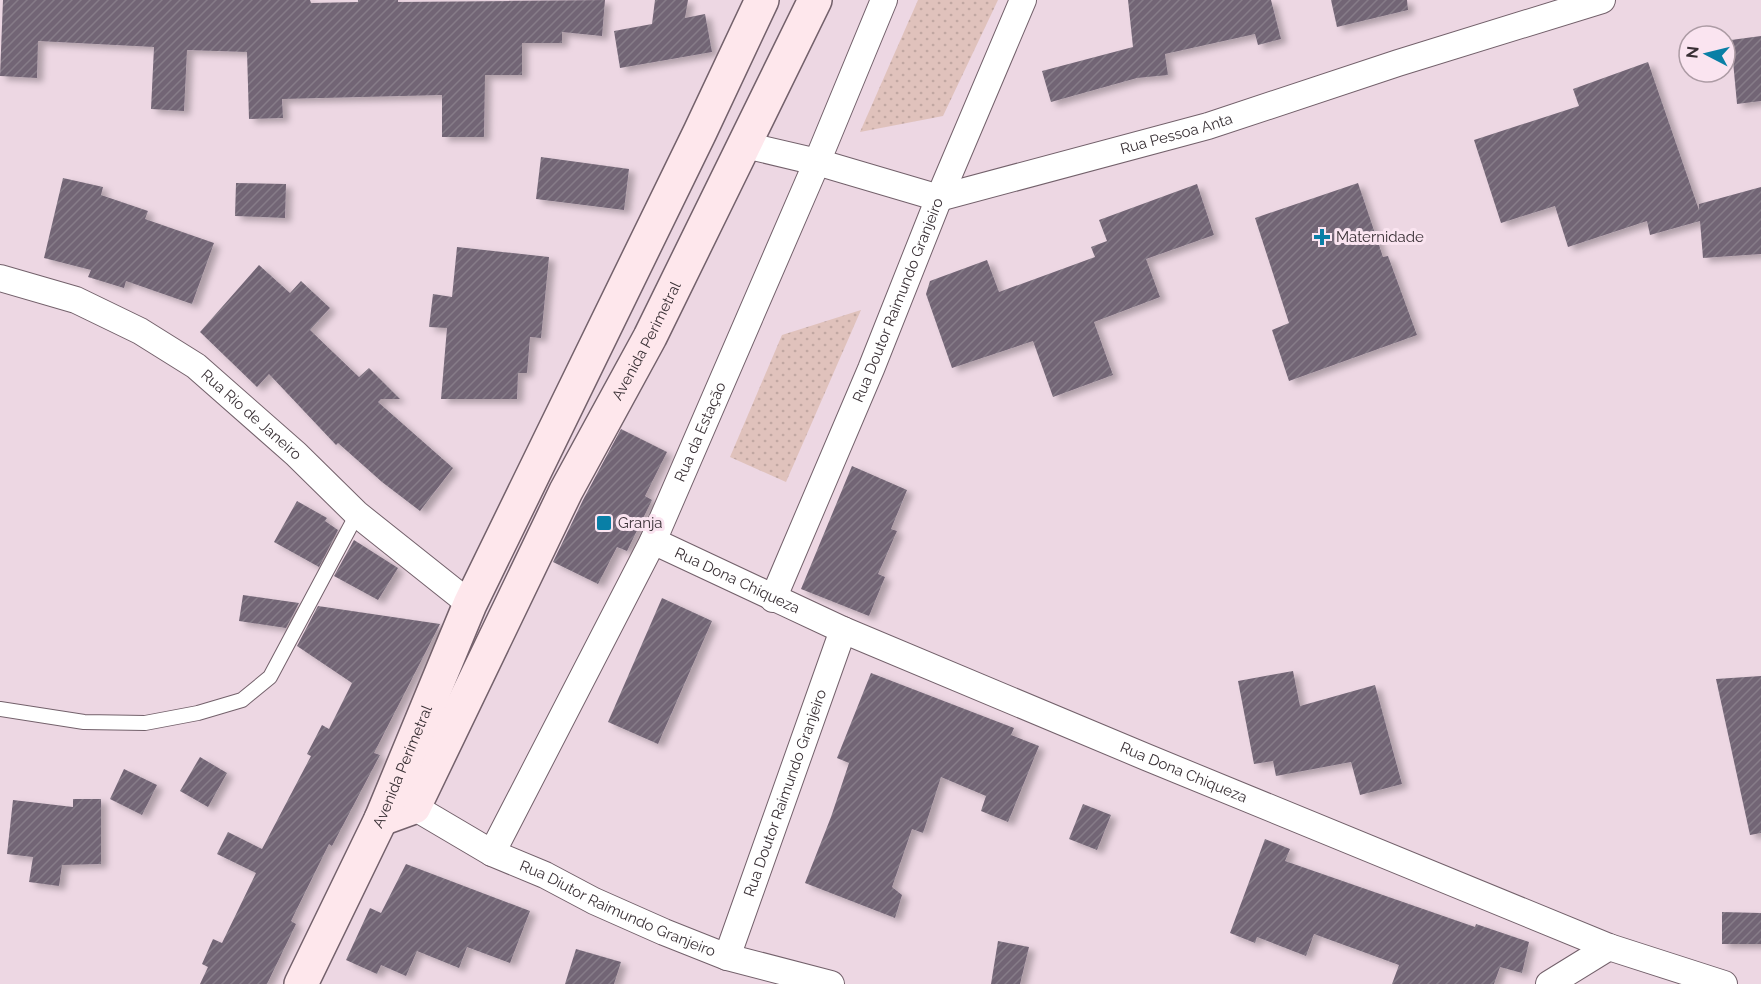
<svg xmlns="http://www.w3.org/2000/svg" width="1761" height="984" viewBox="0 0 1761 984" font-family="Raleway,sans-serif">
<defs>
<pattern id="park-dots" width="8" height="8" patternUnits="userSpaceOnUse" patternTransform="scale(1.5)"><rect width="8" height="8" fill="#e0c2bc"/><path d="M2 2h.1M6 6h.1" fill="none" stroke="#c1a7a2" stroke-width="1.8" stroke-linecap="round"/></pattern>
<pattern id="building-hatch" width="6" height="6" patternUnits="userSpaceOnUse" patternTransform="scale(1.5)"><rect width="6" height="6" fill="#726575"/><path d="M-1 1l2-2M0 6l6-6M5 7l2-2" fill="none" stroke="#867c88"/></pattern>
<filter id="shadow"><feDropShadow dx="6" dy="4" stdDeviation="3" flood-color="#0004"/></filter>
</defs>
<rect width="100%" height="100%" fill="#edd7e3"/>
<g fill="url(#park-dots)">
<path d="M918 0H998L943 116 860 132Z"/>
<path d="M861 310 786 482 730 457 782 335Z"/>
</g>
<g fill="url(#building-hatch)" filter="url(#shadow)">
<path d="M3 0H310L311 3 358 2V0H398V2L605 0 602 36 562 32V43H522V75H485L484 137H442V95L282 99 283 118 249 119 247 52 187 50 184 111 151 109 154 47 38 41 37 78 0 76Z"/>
<path d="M655 0H688L685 18 705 14 712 52 620 68 614 31 652 24Z"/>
<path d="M1128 0H1271L1281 39 1258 45 1255 34 1165 54 1168 75 1137 78 1051 102 1042 71 1133 47Z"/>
<path d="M1331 0H1407L1408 10 1337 27Z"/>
<path d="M1761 36V101L1737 104 1731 40Z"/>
<path d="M1648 62 1699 210V204L1761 187V254L1703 258 1700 221 1650 235 1647 221 1568 247 1555 206 1501 223 1474 140 1579 106 1573 89Z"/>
<path d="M541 157 629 169 624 210 536 199Z"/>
<path d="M63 178 103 187 101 195 148 211 145 219 214 243 192 304 126 281 124 288 88 277 91 270 44 258Z"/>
<path d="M236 183 286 184 285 218 235 216Z"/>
<path d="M1358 183 1383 257 1388 256 1417 335 1289 381 1272 330 1289 323 1255 218Z"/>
<path d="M1197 184 1214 235 1146 259 1160 297 1094 322 1113 375 1053 397 1033 341 952 368 926 294 930 281 987 260 999 292 1095 257 1091 247 1107 241 1099 220Z"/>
<path d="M457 247 549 257 541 338 530 337 527 373H518L517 399H441L447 328 429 327 433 294 452 297Z"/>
<path d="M259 265 290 293 301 281 330 308 310 330 359 377 369 368 400 399H381L378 402 453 468 420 511 382 482 338 443 336 445 269 374 257 387 200 332Z"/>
<path d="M621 429 667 452 645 496 652 500 627 551 617 547 598 584 553 562 583 500Z"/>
<path d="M852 466 907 490 891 529 897 531 878 574 885 577 869 616 801 589Z"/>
<path d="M297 501 327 518 325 521 338 530 319 567 274 542Z"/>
<path d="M354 540 398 568 378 600 334 576Z"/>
<path d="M243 595 299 603 286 628 239 621Z"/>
<path d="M662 598 712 621 658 744 608 722Z"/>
<path d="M318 606 440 624 374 753 380 755 332 846 329 844 291 921 296 924 267 984H200L208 967 202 964 213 939 222 943 256 873 217 854 228 832 262 849 311 756 307 754 322 725 329 729 352 683 297 646Z"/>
<path d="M1293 671 1300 706 1375 685 1402 784 1360 795 1351 762 1276 776 1273 761 1254 764 1238 681Z"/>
<path d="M871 673 1014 728 1011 735 1039 746 1008 822 981 811 986 796 941 777 923 833 912 829 892 887 902 895 895 918 805 883 831 817 849 763 837 758Z"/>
<path d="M1761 676V833L1750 835 1716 679Z"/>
<path d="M200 757 227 773 208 807 180 791Z"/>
<path d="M124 769 157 785 142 815 110 799Z"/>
<path d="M73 799H101V864L62 865 59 886 29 882 33 857 7 854 13 800 73 807Z"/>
<path d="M1083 804 1111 815 1097 850 1069 839Z"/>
<path d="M1265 839 1290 849 1285 861 1475 927 1476 924 1529 942 1522 973 1500 967 1494 984H1392L1399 965 1314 934 1306 956 1257 937 1255 943 1230 933Z"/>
<path d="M406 864 530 911 510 963 467 947 459 968 417 951 406 976 381 965 377 974 346 960 370 908 381 913Z"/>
<path d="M1722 912 1761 913V944H1722Z"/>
<path d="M998 941 1029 947 1020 984H991Z"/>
<path d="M576 949 621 962 614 984H565Z"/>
</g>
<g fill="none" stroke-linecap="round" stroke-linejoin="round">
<defs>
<path id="lane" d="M0 709 84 722 145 723 198 713 242 700 270 677 357 514"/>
<g id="street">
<path id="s1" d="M745 145 817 162 939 198 1208 126 1398 63 1602 0"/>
<path id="s2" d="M0 278 76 300 140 331 196 366 296 454 357 514 470 604"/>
<path id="s3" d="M653 541 843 630 1146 757 1609 947 1724 984"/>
<path id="s4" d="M773 599 871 369 939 198 1023 0"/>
<path id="s5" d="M414 807 492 853 545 875 594 901 664 932 727 957 831 984"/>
<path id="s6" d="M492 853 653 541 817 162 884 0"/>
<path id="s7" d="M727 957 843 630"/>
<path d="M1549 984 1609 947"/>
</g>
<g id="secondary">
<path id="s8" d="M381 819 414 807 566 491 650 337 815 0"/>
<path id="s9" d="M301 984 381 819 470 604 700 132 762 0"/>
</g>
</defs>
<use href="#lane" stroke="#73616b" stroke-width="16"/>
<use href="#street" stroke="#73616b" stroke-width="28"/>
<use href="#secondary" stroke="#73616b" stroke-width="36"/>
<use href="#lane" stroke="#fff" stroke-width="14"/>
<use href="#street" stroke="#fff" stroke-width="26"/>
<use href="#secondary" stroke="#fee7ec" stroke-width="33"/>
</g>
<g fill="#097fa6" stroke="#fae4f0" stroke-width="2">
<path d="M1319 228h6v6h6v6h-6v6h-6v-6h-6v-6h6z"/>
<rect x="596" y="515" width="16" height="16" rx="3"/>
</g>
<g text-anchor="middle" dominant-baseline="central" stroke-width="6" stroke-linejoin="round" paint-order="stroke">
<g font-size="15" fill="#393035" stroke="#fae4f0">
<text stroke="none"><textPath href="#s1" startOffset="447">Rua Pessoa Anta</textPath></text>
<text stroke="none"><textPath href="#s4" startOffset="324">Rua Doutor Raimundo Granjeiro</textPath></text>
<text stroke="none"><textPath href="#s8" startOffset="556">Avenida Perimetral</textPath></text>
<text stroke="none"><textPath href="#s2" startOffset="290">Rua Rio de Janeiro</textPath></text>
<text stroke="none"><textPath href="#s6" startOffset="470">Rua da Estação</textPath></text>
<text stroke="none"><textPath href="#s3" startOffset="93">Rua Dona Chiqueza</textPath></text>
<text stroke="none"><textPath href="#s9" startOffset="240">Avenida Perimetral</textPath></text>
<text stroke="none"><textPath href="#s3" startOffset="579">Rua Dona Chiqueza</textPath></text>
<text stroke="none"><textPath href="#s7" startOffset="174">Rua Doutor Raimundo Granjeiro</textPath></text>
<text stroke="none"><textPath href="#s5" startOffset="228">Rua Diutor Raimundo Granjeiro</textPath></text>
</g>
<g font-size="15" fill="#393035" stroke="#fae4f0" text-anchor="start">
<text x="1336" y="237">Maternidade</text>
<text x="618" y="523">Granja</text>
</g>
</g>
<g transform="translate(1707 54) rotate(277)"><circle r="28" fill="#fae4f0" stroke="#ad9ca5" stroke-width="1.5"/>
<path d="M0-4.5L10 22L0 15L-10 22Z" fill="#097fa6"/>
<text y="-9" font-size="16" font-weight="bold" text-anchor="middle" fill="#393035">N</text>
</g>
</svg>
